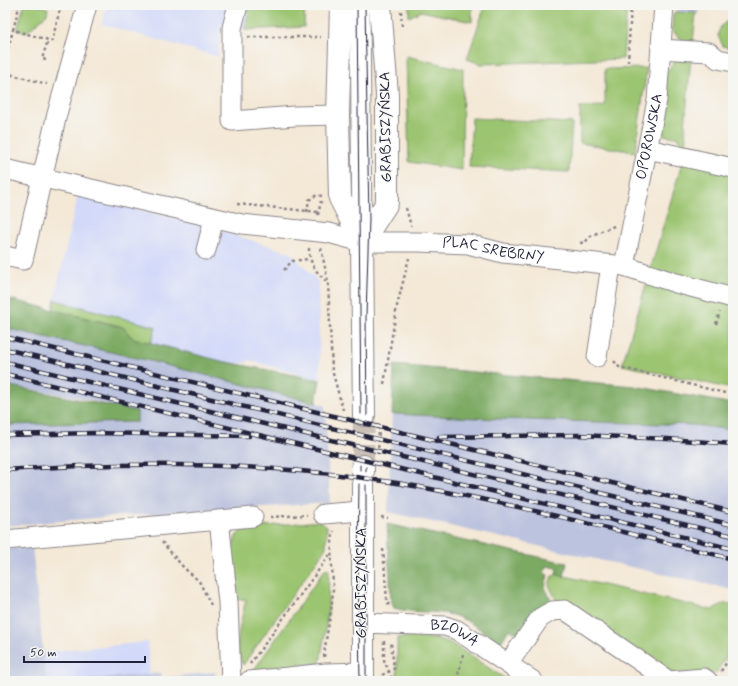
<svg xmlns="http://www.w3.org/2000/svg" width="738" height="686" viewBox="0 0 738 686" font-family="Mynerve,sans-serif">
<rect width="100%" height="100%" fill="#f6f6f2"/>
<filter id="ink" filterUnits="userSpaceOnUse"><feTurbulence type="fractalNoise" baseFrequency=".025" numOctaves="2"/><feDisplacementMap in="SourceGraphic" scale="8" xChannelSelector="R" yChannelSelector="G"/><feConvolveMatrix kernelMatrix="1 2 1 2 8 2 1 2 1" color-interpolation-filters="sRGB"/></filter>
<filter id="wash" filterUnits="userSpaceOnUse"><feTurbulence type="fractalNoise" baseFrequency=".012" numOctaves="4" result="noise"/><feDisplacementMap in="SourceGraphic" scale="16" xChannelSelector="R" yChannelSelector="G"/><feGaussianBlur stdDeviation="0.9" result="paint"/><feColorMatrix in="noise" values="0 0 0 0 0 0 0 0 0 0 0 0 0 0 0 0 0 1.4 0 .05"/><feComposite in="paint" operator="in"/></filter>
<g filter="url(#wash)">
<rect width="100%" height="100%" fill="#f4e8d6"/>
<g fill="#d2d9f9">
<path d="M107 5H250L245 30 221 27 218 57 102 24Z"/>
<path d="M78 195 204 225 291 253 318 281 320 380 248 360 247 363H219L49 322Z"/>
<path d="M147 642 150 674 73 681H46L43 652Z"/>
</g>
<g fill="#bcc3de">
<path d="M676 5H699V14L676 12Z"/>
<path d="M5 328 150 361 325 405 330 503 118 516 5 526V425L137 422V411L77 397 5 385Z"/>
<path d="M394 365 634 386 733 404V590L388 512Z"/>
<path d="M32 546 46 681H5V549Z"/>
<path d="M215 672 216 681H73L150 674 160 673 161 678Z"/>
</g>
<g fill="#9cc571" stroke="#5f7456">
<path d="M24 5H37L48 8 47 14 27 32 17 30Z"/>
<path d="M250 5H305L304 27 245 30Z"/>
<path d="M409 5H472V22L421 11 409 17Z"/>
<path d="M627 5 623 59 481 64 467 59 485 6Z"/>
<path d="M676 12 696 13 693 42 681 40 672 30 673 14Z"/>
<path d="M733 20V49L723 46 718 36C719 26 724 21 733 20Z"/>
<path d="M406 56 463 69 462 170 409 162Z"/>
<path d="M684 57H691L685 127 686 143 733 155V389L622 365 685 153 677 151 680 138 658 134 666 73 673 63Z"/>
<path d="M647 68 635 152 580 143V107L605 106V69Z"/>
<path d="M472 118 572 123 569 172 469 167Z"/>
<path d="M55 300 156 327 151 343 132 338 123 327 53 310Z"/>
<path d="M320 521 327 526 326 548 243 665C232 646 242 619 246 599L235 600 231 547 234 546 236 536 245 528Z"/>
<path d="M326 568 329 570 328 614 320 663 253 671Z"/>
<path d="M556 574 712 610C719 605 725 602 733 605V638L727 647 728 654 716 673 668 674 559 606 549 585 552 576H555Z"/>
<path d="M416 637 438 639 449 642 509 681H397V638Z"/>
</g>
<g fill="#7daa63" stroke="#50664f">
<path d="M9 299 123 327 132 338 221 361 320 380 316 403 150 361 5 328V300Z"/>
<path d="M394 365 634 386 733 404V430L693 425 499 419 392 414Z"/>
<path d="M5 385 137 411V422L5 425Z"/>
<path d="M387 524 567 563 564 577 556 574 557 568 546 566 544 573 548 575 545 587 554 607 522 636 509 629 500 644C486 634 470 620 453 615 433 610 413 614 394 608L391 601Z"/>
</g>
</g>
<g filter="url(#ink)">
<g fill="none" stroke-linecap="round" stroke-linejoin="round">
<path stroke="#cac0b7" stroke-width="22" stroke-dasharray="22 11" stroke-linecap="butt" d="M363 466 364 415"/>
<defs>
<g id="minor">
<path d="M238 5 232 28V121L295 116 338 115"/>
<path d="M360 5 362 242"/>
<path d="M661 49 709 52 718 59 733 62"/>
<path d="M648 149 733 168"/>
<path id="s1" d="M5 169 242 224 329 233 362 242H418L468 244 503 253 624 266 676 283 733 298"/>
<path d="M206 250 214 219"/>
<path d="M5 256 23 260 57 114 87 5"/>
<path id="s2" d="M624 266 657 100 664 5"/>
<path d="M597 357 611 265"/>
<path d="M323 514 362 511"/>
<path d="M219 520 253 517"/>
<path d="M5 540 219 520 228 602 231 681"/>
<path id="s3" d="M362 623 445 626 457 630 533 681"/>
<path d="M508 664 540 618 552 611 565 610 669 681 704 678 708 681"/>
<path d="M249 681 326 673 363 672"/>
</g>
<g id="major">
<path d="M341 5 338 115 340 198 362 242 364 415"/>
<path d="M362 242 387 203V94L380 5"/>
<path d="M363 471V466"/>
<path d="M363 681V484"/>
</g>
</defs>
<use href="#minor" stroke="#8b8588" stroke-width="21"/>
<use href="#major" stroke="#8b8588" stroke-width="24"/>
<g stroke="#8b8588" stroke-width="2.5" stroke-dasharray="3 3" stroke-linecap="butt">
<path d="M10 5 19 7 13 30 52 41 61 5"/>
<path d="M401 11 402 26"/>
<path d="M248 37H321"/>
<path d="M5 60 13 30"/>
<path d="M46 60 42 59 48 40"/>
<path d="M628 62 631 5"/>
<path d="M5 73 47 84"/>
<path d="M237 204 318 212"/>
<path d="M406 208 411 226"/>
<path d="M307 212 309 200 317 195 322 196"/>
<path d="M318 215 321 201"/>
<path d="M580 243 585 242 592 235 614 226"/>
<path d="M309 248C309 263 316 272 327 282"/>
<path d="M321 248 328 282 332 370 343 410"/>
<path d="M284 270 292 261 309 259"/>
<path d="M716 324 720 312"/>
<path d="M614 361 619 367 733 395"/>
<path d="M384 384 397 306 409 258"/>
<path d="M378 454 379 425"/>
<path d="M270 517 307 515"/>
<path d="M381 517 388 518"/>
<path d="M162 542 184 568 199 581 211 605"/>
<path d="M383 549 387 601 390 608"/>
<path d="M384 641V660L393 681"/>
<path d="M463 654 457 680 468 681"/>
<path d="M324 657C326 634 332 612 333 589 333 570 329 550 334 531"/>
<path d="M250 664 331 553"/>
<path d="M721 671 733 653"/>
<path d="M382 675 394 669 391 642"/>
</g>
<use href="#minor" stroke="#fff" stroke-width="19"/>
<use href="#major" stroke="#fff" stroke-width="22"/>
<g stroke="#22223b" stroke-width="1">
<path d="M357 5 361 414"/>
<path d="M365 5 369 219 366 317 367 416"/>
<path d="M360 470V465"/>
<path d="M366 471V467"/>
<path d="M359 484 358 564 360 681"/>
<path d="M366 485V681"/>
</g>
<defs>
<g id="rail">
<path d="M5 337 733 512"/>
<path d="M5 349 733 525"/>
<path d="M5 362 733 536"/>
<path d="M5 374 733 549"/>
<path d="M5 435 95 433 249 436"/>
<path d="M439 437 579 435 668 439 733 444"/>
<path d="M5 470C135 461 268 462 397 483 510 502 621 532 733 559"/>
</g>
</defs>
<use href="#rail" stroke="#22223b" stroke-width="4.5"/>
<use href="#rail" stroke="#f6f6f2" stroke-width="3" stroke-dasharray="9" stroke-linecap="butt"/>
</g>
</g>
<g text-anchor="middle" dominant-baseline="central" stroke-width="3" stroke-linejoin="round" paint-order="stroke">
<g font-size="15" fill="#22223b" stroke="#f6f6f2">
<text transform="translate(386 127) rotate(-91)">GRABISZYŃSKA</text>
<text stroke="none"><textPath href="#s2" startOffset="132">OPOROWSKA</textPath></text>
<text stroke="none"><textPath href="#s1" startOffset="497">PLAC SREBRNY</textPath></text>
<text transform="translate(362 583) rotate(-90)">GRABISZYŃSKA</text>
<text stroke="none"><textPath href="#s3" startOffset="94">BZOWA</textPath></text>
</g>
</g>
<rect width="738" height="686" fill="none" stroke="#f6f6f2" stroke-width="20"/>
<path d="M24 656v6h121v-6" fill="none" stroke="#22223b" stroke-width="2"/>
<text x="30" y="656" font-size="12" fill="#22223b" stroke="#f6f6f2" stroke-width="3" paint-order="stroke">50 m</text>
</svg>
